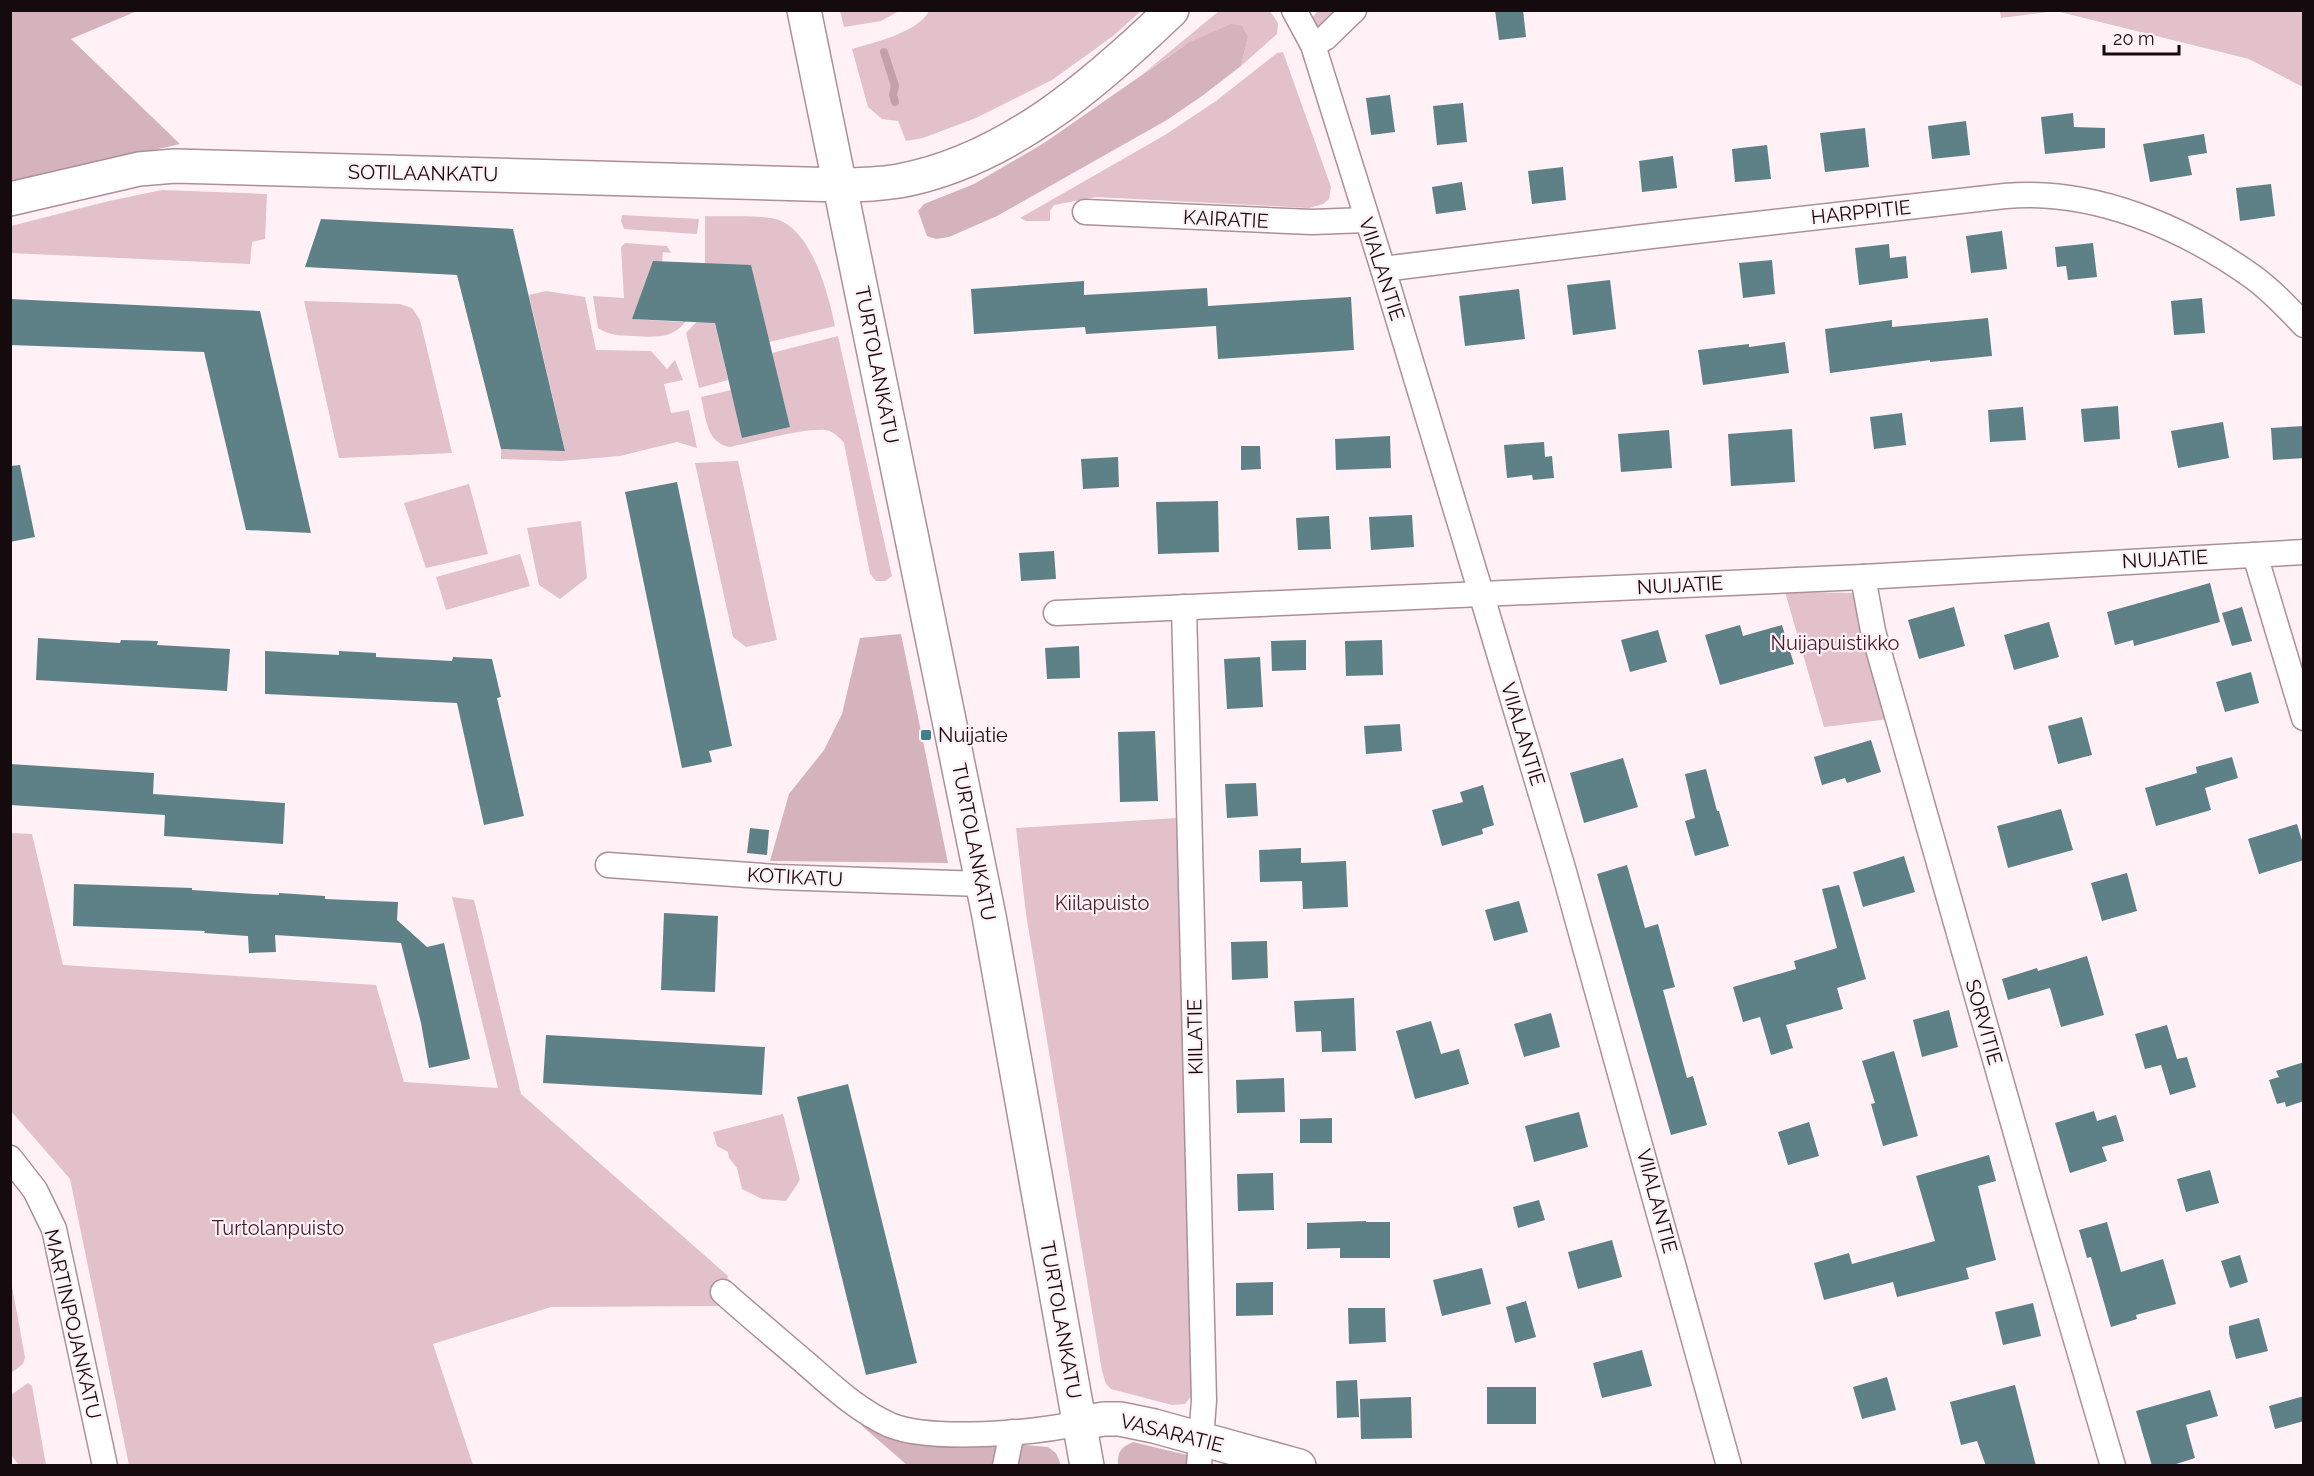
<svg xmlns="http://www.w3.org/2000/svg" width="2314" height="1476" viewBox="0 0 2314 1476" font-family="Raleway,sans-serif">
<rect width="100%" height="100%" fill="#fff1f5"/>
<g fill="#e2c1ca">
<path d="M840 11V10L899 11 881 21 844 27Z"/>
<path d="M929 11V10L1141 11 1113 36 1052 80 976 118 923 138 906 141 898 121 882 119 868 107 852 49C875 42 917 33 929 11Z"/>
<path d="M1219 11H1270L1278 23 1277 34 1241 66 1248 37 1188 43 1144 73Z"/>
<path d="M1318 11H1345L1324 27 1309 25V21Z"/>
<path d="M2000 11H2303V87L2249 59 2056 11 2001 18Z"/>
<path d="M1283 52 1331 187 1329 199 1323 204 1309 208 1096 197 1054 205 1050 211V221H1026L1020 218 1165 135 1216 101 1277 53Z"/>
<path d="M162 190 267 194 265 239 252 242 250 264 11 253V226L109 201Z"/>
<path d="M622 215 699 219 697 234 624 229 621 221Z"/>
<path d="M705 216C727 217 750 215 771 218 811 224 828 293 835 326L769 342 705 263Z"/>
<path d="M625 243 667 246 671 253 663 252 662 262H653L633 319 682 322 702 300C678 333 676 339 634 336 620 335 610 336 598 328L593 296 624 298 621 247Z"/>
<path d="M546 291 585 297 596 350 651 351 667 369 675 360 683 380 664 384 671 413 689 410 697 448 677 442 620 456 561 461 501 459V449L565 450 529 295Z"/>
<path d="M304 301 400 304 412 308 420 320 452 453 339 458Z"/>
<path d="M711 307 728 380 699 388 686 333Z"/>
<path d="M838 336 892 576 885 581H876L870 574 844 443C839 437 833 431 825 430 804 428 753 442 730 447 706 443 706 417 701 397L731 390 743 438 789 427 772 353Z"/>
<path d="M738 461 777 640 746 647 733 637 695 463Z"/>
<path d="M469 484 488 554 426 568 404 503Z"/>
<path d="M581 521 587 578 560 599 539 585 527 528Z"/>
<path d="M520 554 530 586 446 610 436 577Z"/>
<path d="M1785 592 1855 593 1890 719 1824 727Z"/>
<path d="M1177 818 1192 1395 1185 1404 1172 1405 1111 1389 1106 1384 1102 1371 1026 914 1016 828Z"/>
<path d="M10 833 32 834 63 965 376 985 404 1082 498 1088 452 897 474 900 521 1094 728 1276 721 1306 551 1307 433 1344 473 1465H129L70 1179 11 1111Z"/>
<path d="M783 1114 800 1180 786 1201 762 1199 742 1189 737 1168 729 1158 728 1152 717 1146 713 1132Z"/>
<path d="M11 1281 25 1357 23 1364 11 1373Z"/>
<path d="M28 1383 32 1386 46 1465H19L11 1455V1395Z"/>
</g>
<g fill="#d5b3bc">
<path d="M10 11H137L71 39 180 144 11 183Z"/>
<path d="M1231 24 1242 26 1248 37 1241 66 1202 96 1167 120 997 216 949 237 936 239 927 236 918 211 924 204 974 184 1044 143 1188 43Z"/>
<path d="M901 634 948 863 770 861 789 794 824 750 842 714 860 638Z"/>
<path d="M861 1425 919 1446 1002 1443 1048 1447 1056 1453 1061 1465H907Z"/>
<path d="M1133 1442 1187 1455 1189 1465H1118C1117 1452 1121 1447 1133 1442Z"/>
</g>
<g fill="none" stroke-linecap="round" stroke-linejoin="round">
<path stroke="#c2a1aa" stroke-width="8" d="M884 52 895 86 893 95 895 102"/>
</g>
<g fill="#5d8186">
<path d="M1495 10H1523L1526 37 1499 40Z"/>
<path d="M1390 95 1395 132 1371 135 1366 98Z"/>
<path d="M1463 103 1467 142 1437 145 1433 106Z"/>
<path d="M2073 113 2074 127 2105 128V148L2045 154 2041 117Z"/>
<path d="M1966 121 1970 155 1932 159 1928 126Z"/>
<path d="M1865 128 1869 167 1825 172 1820 133Z"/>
<path d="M2204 134 2207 153 2188 156 2192 175 2150 182 2143 144Z"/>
<path d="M1767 145 1771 179 1735 182 1732 149Z"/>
<path d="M1673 156 1677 188 1642 192 1639 161Z"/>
<path d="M1563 167 1566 200 1532 204 1528 171Z"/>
<path d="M1462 182 1466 210 1436 214 1432 187Z"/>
<path d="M2271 184 2275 216 2240 221 2236 188Z"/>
<path d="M321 219 513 229 565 451 501 449 457 275 305 267Z"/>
<path d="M2002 231 2007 269 1971 273 1966 236Z"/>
<path d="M2093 243 2097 277 2068 280 2066 266 2057 267 2055 247Z"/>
<path d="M1889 244 1890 258 1906 256 1908 278 1859 285 1855 248Z"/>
<path d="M1772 260 1775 294 1743 298 1739 263Z"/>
<path d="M653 261 751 265 790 427 742 438 715 323 632 319Z"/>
<path d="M1610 280 1616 329 1573 335 1567 285Z"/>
<path d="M1084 281V295L1207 288 1208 306 1351 297 1354 350 1218 359 1216 326 1086 334 1085 327 974 334 971 289Z"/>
<path d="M1519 289 1525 339 1465 346 1459 296Z"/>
<path d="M2202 298 2205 333 2174 335 2171 301Z"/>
<path d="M10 299 260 311 311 533 246 530 204 352 10 345Z"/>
<path d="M1988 318 1992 356 1930 362V360L1830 373 1825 329 1892 320V327Z"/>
<path d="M1785 342 1789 373 1703 385 1698 350 1749 344V347Z"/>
<path d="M2118 406 2120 439 2084 442 2081 409Z"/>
<path d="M2023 407 2026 440 1990 442 1988 410Z"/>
<path d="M1902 413 1906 445 1874 449 1870 417Z"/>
<path d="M2223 422 2229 458 2178 468 2171 431Z"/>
<path d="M2304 426V458L2273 460 2271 428Z"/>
<path d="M1792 429 1795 482 1731 486 1728 434Z"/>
<path d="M1669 430 1672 468 1621 472 1618 434Z"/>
<path d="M1390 436 1391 468 1336 470 1335 439Z"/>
<path d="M1544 442 1545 457 1552 456 1554 478 1533 480 1532 475 1507 478 1504 445Z"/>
<path d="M1241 446H1260L1261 469 1241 470Z"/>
<path d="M1118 457 1119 487 1083 489 1081 459Z"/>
<path d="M20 465 35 537 10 542V466Z"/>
<path d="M677 482 732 746 709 751 712 762 682 768 625 492Z"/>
<path d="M1218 501 1219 552 1158 554 1156 502Z"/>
<path d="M1412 515 1414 547 1371 550 1369 517Z"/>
<path d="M1329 516 1331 549 1298 550 1296 518Z"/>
<path d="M1054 551 1056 579 1021 581 1019 553Z"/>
<path d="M2210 583 2220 622 2134 646 2133 640 2115 645 2107 612Z"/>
<path d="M1954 607 1965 646 1919 659 1908 620Z"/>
<path d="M2242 607 2252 641 2232 646 2222 613Z"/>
<path d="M2049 622 2059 657 2014 670 2004 635Z"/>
<path d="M1740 625 1743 636 1782 625 1794 664 1720 685 1705 635Z"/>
<path d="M1658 630 1667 662 1630 672 1621 640Z"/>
<path d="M38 638 120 643 121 640 158 641 157 645 230 649 227 691 36 680Z"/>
<path d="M1306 640V670L1272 671 1271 641Z"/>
<path d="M1382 640 1383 675 1346 676 1345 641Z"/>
<path d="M1079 646 1080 678 1047 679 1045 648Z"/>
<path d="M265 651 339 655V651L376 653V657L452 661 453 657 492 659 501 697 497 698 524 816 484 825 457 703 265 694Z"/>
<path d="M1260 657 1263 707 1227 709 1224 659Z"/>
<path d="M2251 672 2259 703 2225 712 2216 682Z"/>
<path d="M2082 717 2092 755 2058 764 2048 726Z"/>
<path d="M1400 724 1402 751 1366 754 1364 726Z"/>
<path d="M1155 731 1158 801 1120 802 1118 732Z"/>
<path d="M1871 740 1881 772 1847 783 1845 778 1822 785 1814 757Z"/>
<path d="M2232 757 2238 778 2205 788 2211 810 2156 826 2145 788 2197 773 2196 767Z"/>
<path d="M1623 758 1638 807 1584 823 1570 773Z"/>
<path d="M10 764 154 773 153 794 285 803 283 844 164 836 165 815 10 805Z"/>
<path d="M1706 769 1717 811H1719L1729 846 1695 856 1685 821 1695 818 1685 774Z"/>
<path d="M1256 783 1258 816 1227 818 1225 784Z"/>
<path d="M1483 785 1494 825 1482 829 1483 834 1442 846 1432 810 1463 802 1460 792Z"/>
<path d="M2061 809 2073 850 2008 868 1997 826Z"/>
<path d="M2297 824 2304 847V860L2259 874 2248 839Z"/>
<path d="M750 828 769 830 767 855 747 853Z"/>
<path d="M1301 848V863L1346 861 1348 907 1303 909 1302 881 1260 882 1259 850Z"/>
<path d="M1904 856 1915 892 1863 907 1853 872Z"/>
<path d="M1627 865 1645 928 1658 924 1675 987 1663 990 1687 1078 1693 1076 1707 1125 1671 1135 1597 874Z"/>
<path d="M2127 873 2137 911 2102 921 2091 883Z"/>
<path d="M74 884 192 888V890L255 894 279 895V893L325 896V899L398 902 397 920 427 947 444 943 470 1059 429 1068 421 1023 401 943 275 935 276 952 249 953 248 936 204 933 205 931 73 926Z"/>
<path d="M1839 885 1866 979 1837 988 1843 1009 1786 1025 1793 1048 1771 1055 1760 1017 1743 1022 1733 987 1796 969 1794 961 1837 948 1822 889Z"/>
<path d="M1519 901 1528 932 1494 941 1485 910Z"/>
<path d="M664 913 718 916 715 992 661 990Z"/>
<path d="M1267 941 1268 978 1232 980 1231 942Z"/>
<path d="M2087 956 2104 1015 2061 1027 2050 988 2008 1000 2002 979 2037 968 2038 971Z"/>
<path d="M1354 998 1356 1051 1322 1052 1321 1031 1296 1032 1294 1001Z"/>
<path d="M1949 1010 1958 1047 1922 1057 1913 1020Z"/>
<path d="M1551 1013 1560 1047 1524 1057 1514 1024Z"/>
<path d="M1431 1021 1441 1054 1459 1049 1469 1084 1415 1099 1396 1031Z"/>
<path d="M2167 1025 2177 1059 2187 1057 2196 1087 2170 1095 2161 1065 2145 1069 2135 1034Z"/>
<path d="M546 1035 765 1047 762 1095 543 1083Z"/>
<path d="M1894 1051 1918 1136 1883 1146 1871 1104 1875 1103 1862 1061Z"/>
<path d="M2304 1062V1101L2286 1107 2285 1102 2277 1104 2269 1080 2279 1077 2276 1071Z"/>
<path d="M1284 1078 1285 1112 1237 1113 1236 1080Z"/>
<path d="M848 1084 917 1363 866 1375 797 1097Z"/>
<path d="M2094 1111 2097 1121 2116 1115 2124 1141 2102 1147 2107 1161 2070 1173 2055 1123Z"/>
<path d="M1579 1112 1588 1147 1534 1162 1525 1126Z"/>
<path d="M1332 1118V1143H1300V1119Z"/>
<path d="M1809 1122 1819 1156 1788 1165 1778 1132Z"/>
<path d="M1989 1155 1996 1181 1978 1186 1996 1260 1966 1268 1969 1279 1897 1297 1893 1282 1824 1300 1814 1263 1849 1253 1852 1264 1935 1241 1916 1176Z"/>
<path d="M2210 1170 2219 1203 2186 1212 2177 1179Z"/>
<path d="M1273 1173 1274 1210 1238 1211 1237 1174Z"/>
<path d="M1539 1200 1545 1220 1518 1228 1513 1207Z"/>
<path d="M1366 1221V1222H1390V1258H1340V1248L1307 1249V1223Z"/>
<path d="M2107 1222 2121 1272 2163 1259 2176 1304 2136 1315 2137 1319 2111 1327 2091 1257 2087 1258 2079 1230Z"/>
<path d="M1612 1240 1622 1277 1578 1289 1568 1252Z"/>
<path d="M2240 1255 2248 1282 2230 1288 2221 1261Z"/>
<path d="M1482 1268 1491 1304 1442 1316 1433 1280Z"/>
<path d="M1273 1282V1315L1236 1316V1283Z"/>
<path d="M1526 1301 1536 1337 1515 1343 1506 1307Z"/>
<path d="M2033 1303 2041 1336 2003 1345 1995 1312Z"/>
<path d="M1348 1308H1385L1386 1342 1349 1344Z"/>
<path d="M2259 1318 2268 1351 2236 1359 2229 1334V1326Z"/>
<path d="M1642 1350 1652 1386 1602 1398 1593 1363Z"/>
<path d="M1887 1377 1896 1410 1862 1419 1853 1387Z"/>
<path d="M1357 1380 1359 1417 1337 1418 1336 1381Z"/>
<path d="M2015 1385 2036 1466H1986L1977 1441 1961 1445 1950 1402Z"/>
<rect x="1487" y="1387" width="49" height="37"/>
<path d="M2210 1390 2218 1416 2186 1425 2195 1458 2170 1466H2152L2136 1411Z"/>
<path d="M2304 1396V1421L2275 1429 2269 1406Z"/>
<path d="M1411 1397 1412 1438 1361 1439 1360 1399Z"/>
</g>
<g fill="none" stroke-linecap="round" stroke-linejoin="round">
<defs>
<g id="street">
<path d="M1294 10 1313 45 1383 269 1481 593 1563 868 1729 1466"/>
<path d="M1313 45 1325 38 1354 10"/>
<path d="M1085 212 1312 222 1367 220"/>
<path d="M1383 269 1660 235 2005 196C2093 188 2183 227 2253 277 2272 291 2288 308 2304 325"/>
<path d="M2255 555 2304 718"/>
<path d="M1863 577 1873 631 1892 698 2035 1200 2113 1466"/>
<path d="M1184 607 1204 1400 1199 1466"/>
<path d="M1056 613 1863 577 2304 552"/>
<path d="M608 865 776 877 982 884"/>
<path d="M10 1158 35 1190 54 1229 105 1466"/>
<path d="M723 1292C751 1317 780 1341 809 1366 834 1388 859 1411 890 1425 931 1442 1036 1433 1079 1423"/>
<path d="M1005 1466 1012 1432"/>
</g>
<g id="secondary">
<path d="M804 10 989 916 1087 1466"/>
<path d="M10 199 139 169 175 166 840 185C860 185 880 184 899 181 1007 161 1095 84 1172 10"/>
<path d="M1079 1423 1104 1419H1120L1154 1426 1299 1466"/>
</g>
</defs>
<use href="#street" stroke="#ad8f98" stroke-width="27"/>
<use href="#secondary" stroke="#ad8f98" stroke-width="36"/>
<use href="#street" stroke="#fff" stroke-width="24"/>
<use href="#secondary" stroke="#fff" stroke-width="33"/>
</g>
<rect fill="#3a818b" stroke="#fff1f5" stroke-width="2" x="920" y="729" width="12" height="12" rx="3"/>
<g text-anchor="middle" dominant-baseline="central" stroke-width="4.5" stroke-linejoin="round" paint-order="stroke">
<g font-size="20" fill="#150a0e" stroke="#fff1f5">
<text transform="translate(423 173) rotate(1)">SOTILAANKATU</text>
<text transform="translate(1861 212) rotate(-6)">HARPPITIE</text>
<text transform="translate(1226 219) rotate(3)">KAIRATIE</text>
<text transform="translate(1382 269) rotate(72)">VIIALANTIE</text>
<text transform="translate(877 365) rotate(79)">TURTOLANKATU</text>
<text transform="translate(2165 559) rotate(-3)">NUIJATIE</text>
<text transform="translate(1680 585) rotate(-3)">NUIJATIE</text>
<text transform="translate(1523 734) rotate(73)">VIIALANTIE</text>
<text transform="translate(974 842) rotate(79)">TURTOLANKATU</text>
<text transform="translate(795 877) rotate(3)">KOTIKATU</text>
<text transform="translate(1984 1022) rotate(74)">SORVITIE</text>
<text transform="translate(1195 1037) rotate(-91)">KIILATIE</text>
<text transform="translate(1657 1201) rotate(75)">VIIALANTIE</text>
<text transform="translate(1061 1320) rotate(80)">TURTOLANKATU</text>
<text transform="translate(73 1324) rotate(77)">MARTINPOJANKATU</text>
<text transform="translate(1172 1433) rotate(14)">VASARATIE</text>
</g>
<g font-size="20" fill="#461a2a" stroke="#fff1f5">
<text x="1835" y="643">Nuijapuistikko</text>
<text x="1102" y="903">Kiilapuisto</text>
<text x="278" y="1228">Turtolanpuisto</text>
</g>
<g font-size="20" fill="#150a0e" stroke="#fff1f5" text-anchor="start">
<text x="938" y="735">Nuijatie</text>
</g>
</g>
<rect width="2314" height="1476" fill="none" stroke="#150a0e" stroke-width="24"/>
<path d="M2104 45v9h75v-9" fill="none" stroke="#150a0e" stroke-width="3"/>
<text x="2113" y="45" font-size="18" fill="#150a0e" stroke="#fff1f5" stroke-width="4.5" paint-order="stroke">20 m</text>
</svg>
